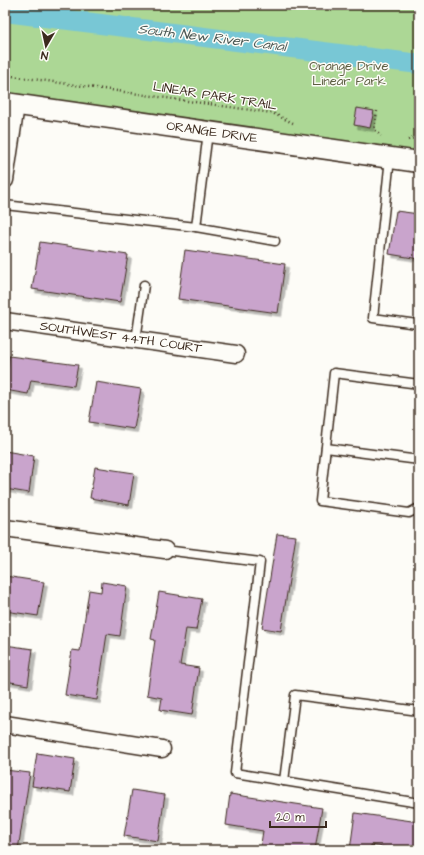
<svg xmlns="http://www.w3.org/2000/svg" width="424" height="855" viewBox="0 0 424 855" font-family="'Architects Daughter',sans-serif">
<defs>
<filter id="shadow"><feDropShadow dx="3.5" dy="3.5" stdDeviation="0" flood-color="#0004"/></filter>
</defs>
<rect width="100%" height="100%" fill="#fdfcf7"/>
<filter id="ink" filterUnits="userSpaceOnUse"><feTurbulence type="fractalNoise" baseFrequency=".025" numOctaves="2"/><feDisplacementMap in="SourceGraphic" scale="8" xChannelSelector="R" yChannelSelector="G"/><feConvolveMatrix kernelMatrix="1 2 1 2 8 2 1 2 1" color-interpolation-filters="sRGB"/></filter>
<g filter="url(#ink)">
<path fill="#acd795" stroke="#74805a" d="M5 5H419V152L5 94Z"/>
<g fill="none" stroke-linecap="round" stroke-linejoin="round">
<path stroke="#78c7d5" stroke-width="20" d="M5 12 419 64"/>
</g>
<g fill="#c9a4cc" stroke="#3b2a1e" filter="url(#shadow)">
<path d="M357 108 374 111 370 128 354 125Z"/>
<path d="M396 211 419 214V259L389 254Z"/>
<path d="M40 242 128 255 120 302 32 289Z"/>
<path d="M185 250 285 264 278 313 178 299Z"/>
<path d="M9 356 78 365 74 386 31 380 28 394 5 390Z"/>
<path d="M96 382 141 389 134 429 89 422Z"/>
<path d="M5 451 34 456 29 493 5 489Z"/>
<path d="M95 467 134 473 129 505 90 498Z"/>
<path d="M277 534 296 536 281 631 262 628Z"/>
<path d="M5 576 44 582 38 616 5 611Z"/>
<path d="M102 582 127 586 120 636 107 634 97 700 65 695 72 650 80 651 89 590 101 592Z"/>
<path d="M159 592 202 599 196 630 186 629 180 665 199 668 192 715 160 710 162 698 147 695 155 640 151 639Z"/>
<path d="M5 645 33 649 28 685 5 681Z"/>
<path d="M37 753 75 759 70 792 32 786Z"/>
<path d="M5 770 30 773 18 850H5Z"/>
<path d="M132 790 165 795 158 841 124 836Z"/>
<path d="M230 794 322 808 315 850H260L263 831 226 825Z"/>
<path d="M355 813 419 822V850H402L371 845V850H350Z"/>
</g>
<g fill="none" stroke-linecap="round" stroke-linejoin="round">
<defs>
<g id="service">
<path d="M390 158 373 318 417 324"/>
<path d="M5 205 196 227 275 241"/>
<path d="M196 227 208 132"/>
<path d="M136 340 144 285"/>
<path d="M419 384 334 373 320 501 409 513 419 508"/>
<path d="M326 448 419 460"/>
<path d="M165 550 260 562 235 773 284 781"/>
<path d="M419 711 295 695 284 781 419 803"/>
</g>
<g id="minor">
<path d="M5 180 16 105"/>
<path d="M5 321 236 354"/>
<path d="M5 528 165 550"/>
<path d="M5 724 162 749"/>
</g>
<path id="tertiary" d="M5 103 419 162"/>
</defs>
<use href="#service" stroke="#3b2a1e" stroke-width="11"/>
<use href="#minor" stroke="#3b2a1e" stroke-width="19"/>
<use href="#tertiary" stroke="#3b2a1e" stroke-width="23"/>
<g stroke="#3b2a1e" stroke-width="2.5" stroke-dasharray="1 3" stroke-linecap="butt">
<path d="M5 75 272 113 293 123"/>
<path d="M377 111 374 129 381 136"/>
<path d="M408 140 419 136"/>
</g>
<use href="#service" stroke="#fdfcf7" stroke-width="8"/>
<use href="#minor" stroke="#fdfcf7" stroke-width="16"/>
<use href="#tertiary" stroke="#fdfcf7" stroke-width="20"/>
</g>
</g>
<g text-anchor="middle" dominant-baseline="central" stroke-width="3" stroke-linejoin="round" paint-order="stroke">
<g font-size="13" fill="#5d5e42" stroke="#fdfcf7">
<text x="349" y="66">Orange Drive<tspan x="349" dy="15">Linear Park</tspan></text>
</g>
<g font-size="13" fill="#3b2a1e" stroke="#fdfcf7">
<text transform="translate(215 96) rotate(9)">LINEAR PARK TRAIL</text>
<text transform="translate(212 132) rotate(8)">ORANGE DRIVE</text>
<text transform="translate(121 337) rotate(8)">SOUTHWEST 44TH COURT</text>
</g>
<g font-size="14" font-style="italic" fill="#4d5955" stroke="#fdfcf7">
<text transform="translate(212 38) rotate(7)">South New River Canal</text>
</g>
</g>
<rect width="424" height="855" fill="none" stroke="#fdfcf7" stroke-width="20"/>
<rect x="10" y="10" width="404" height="835" fill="none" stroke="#3b2a1e" stroke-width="1.5" filter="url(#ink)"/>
<g transform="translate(46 46) rotate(189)" stroke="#fdfcf7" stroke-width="3" paint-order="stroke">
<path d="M0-3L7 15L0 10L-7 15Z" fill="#3b2a1e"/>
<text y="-6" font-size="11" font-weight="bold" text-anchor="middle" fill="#3b2a1e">N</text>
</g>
<path d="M270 821v6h56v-6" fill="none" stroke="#3b2a1e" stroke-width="2"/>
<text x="276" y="821" font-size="12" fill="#3b2a1e" stroke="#fdfcf7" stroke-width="3" paint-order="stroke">20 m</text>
</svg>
